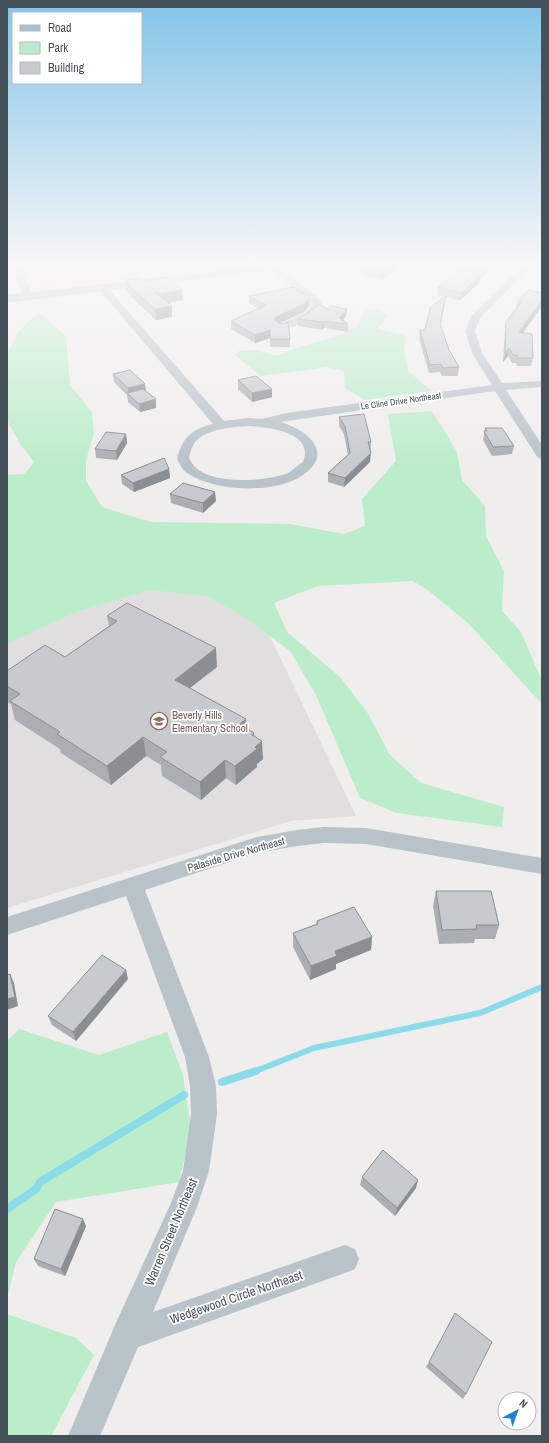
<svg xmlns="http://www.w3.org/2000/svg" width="549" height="1443" viewBox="0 0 549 1443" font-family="'Archivo Narrow',sans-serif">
<rect width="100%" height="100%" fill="#f0eded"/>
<path fill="#e1dedf" d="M157 579 255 605 356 816 291 821 7 908V626Z"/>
<path fill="#fadddd" d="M22 263H270L36 290 27 269H24Z"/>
<g fill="#bcedca">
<path d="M379 309 388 316 377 329 404 335 406 339 404 350 408 371 432 391 365 400 345 388 344 371 327 367 261 376 235 355 239 351 253 350 278 356 296 348 335 337 356 327 366 310Z"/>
<path d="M38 312 66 336 70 385 92 412 94 434 86 460V481L102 507 151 522 290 524 344 534 365 526 362 499 396 461 388 414 432 411 457 452 462 480 485 506 486 536 504 571 502 611 521 632 542 681V704L469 624 429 591 413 581 318 586 274 603 287 632 340 677 367 712 390 755 421 783 504 807 502 827 397 813 360 798 316 695 290 651 240 614 206 596 150 590 78 611 7 644V475L24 474 34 462 20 444 7 420V355L18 332Z"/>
<path d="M19 1029 99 1055 167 1032 183 1075 191 1129 179 1182 56 1202 16 1262 7 1299V1041Z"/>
<path d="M7 1314 76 1338 94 1355 51 1436H7Z"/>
</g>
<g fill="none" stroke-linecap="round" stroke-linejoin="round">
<path stroke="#8adde8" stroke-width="6" d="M253 1072 314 1048 480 1013 542 987"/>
<g stroke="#8adde8" stroke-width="8">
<path d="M222 1082 256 1071"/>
<path d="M7 1209 36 1189 40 1182 184 1095"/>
</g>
<g fill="#b9c3ca" fill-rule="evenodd">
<path d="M11 263H19L33 296 31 298H25L23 296Z"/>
<path d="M526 263H535L480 318 475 331 482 353 502 383 542 381V387L506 390 542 445V459L538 458 536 455 495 391 280 422C310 430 337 456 298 478 270 494 213 491 187 473 182 470 179 463 177 458 183 437 192 429 213 424L98 288 103 285 106 286 224 421 248 418 262 419 286 413 492 385 472 353 465 331 472 315ZM248 426C267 427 315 431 303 462 298 465 293 470 288 473 266 482 211 485 194 466 192 464 191 461 189 458 190 454 191 449 193 446 200 429 233 427 248 426Z"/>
<path d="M273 264 276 265 320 299 323 304C316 318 295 327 281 331L276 328 277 326 305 313 313 304 270 269 269 267 270 265Z"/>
<path d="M324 827 366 828 542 858V874L366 844 324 843 297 846 257 853 145 890 209 1057 216 1086 217 1114 209 1171 197 1207 153 1312 345 1245 355 1249 359 1259 355 1269 345 1273 138 1347 100 1436H68L115 1325 171 1203 183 1171 191 1114 190 1086 185 1057 126 896 7 935V917L257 837 297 830Z"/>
</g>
<path fill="#adbfcb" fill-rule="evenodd" d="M281 263H305L300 266 273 270 7 303V295Z"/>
</g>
<g fill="#abafb3">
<path d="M363 263H398L397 269 382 280 362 276Z"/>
<path d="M490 270 479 280 478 284 460 300 446 297 440 325 449 350 459 367 458 376H442L440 372 429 373 419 338 420 330H425L444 296 437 295 438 287Z"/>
<path d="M125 280 143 282 182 290 183 300 168 303 172 306V317L156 320 129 295 128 292 126 290Z"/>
<path d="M542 293V306L523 333 533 358 531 366H517L516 363H512L508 356 503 362 505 330 506 322 516 309 517 302Z"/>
<path d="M249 296 309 306 304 312 279 323 290 339V347H270V338L255 343 231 329V321L259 309 249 303Z"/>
<path d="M347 309 346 316 343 320 348 324V332L324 328 322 330 298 326V319Z"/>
<path d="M113 374 145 384 146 391 156 399V408L140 412 128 402 127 395 114 382Z"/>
<path d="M238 380 272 397 252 402 238 389Z"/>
<path d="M339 417 371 442 370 462 344 487 328 482V473L348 455 344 434 339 426Z"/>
<path d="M485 428 514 446 512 454 492 456 483 440Z"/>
<path d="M126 434 127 443 117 460 96 458 95 449Z"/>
<path d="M169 469 170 478 134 492 122 484 121 475Z"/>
<path d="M170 494 216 501 203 513 171 503Z"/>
<path d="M107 616 217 667 190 688 246 719V727L255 736 263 759 257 764V767L236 785 226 778 201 800 162 776 161 765 146 756 111 785 61 753 60 749 15 720 11 704 7 702V671L65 657 109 626Z"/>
<path d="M436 891 499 925 495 939H475L474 943 439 944 433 906Z"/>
<path d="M317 921 372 937 371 950 336 964V969L310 980 293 947V933L316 924Z"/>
<path d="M128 979 76 1041 52 1025 48 1016Z"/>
<path d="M362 1177 416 1188 395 1216 360 1185Z"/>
<path d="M86 1226 65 1276 38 1266 34 1259Z"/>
<path d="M429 1362 466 1394 463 1399 426 1367Z"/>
</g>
<g fill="#8b8e92">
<path d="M383 263H398L397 269 382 280Z"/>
<path d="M491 263 490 270 479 280 478 284 460 300 461 293 476 276Z"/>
<path d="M182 290 183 300 161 304 160 294Z"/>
<path d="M446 295 445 303 439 331 440 324Z"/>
<path d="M310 298 309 306 304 312 276 325 275 320 276 317Z"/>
<path d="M542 300V306L518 340 519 332Z"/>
<path d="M172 306V317L156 320 155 309Z"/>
<path d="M347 309 346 316 341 323 339 318Z"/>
<path d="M324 321V328L322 330 323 322Z"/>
<path d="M270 330V338L255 343V335Z"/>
<path d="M509 348 508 356 503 362 505 354Z"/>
<path d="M145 384 146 392 128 395V388Z"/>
<path d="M272 389V397L252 402V393Z"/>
<path d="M156 399V408L140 412 139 404Z"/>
<path d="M126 434 127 443 117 460 116 451Z"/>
<path d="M371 453 370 462 344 487 345 478Z"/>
<path d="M169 469 170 478 134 492 133 483Z"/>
<path d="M215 492 216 501 203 513V503Z"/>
<path d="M216 648 217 667 177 698 175 680Z"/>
<path d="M246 719V738L240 724Z"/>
<path d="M254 733 255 750V747L262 741 263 759 257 764V767L236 785 235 766 252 735Z"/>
<path d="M143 737 146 756 111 785 107 766Z"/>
<path d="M225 760 226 778 201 800 200 782Z"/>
<path d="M372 937 371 950 336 964V969L310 980 311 966 335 951Z"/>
<path d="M126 970 128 979 76 1041 73 1032Z"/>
<path d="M10 974 14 983 18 1006 7 1010V999Z"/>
<path d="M418 1180 416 1188 395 1216 397 1208Z"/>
<path d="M83 1219 86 1226 65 1276 61 1269Z"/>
</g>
<g fill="#c7cbd0" stroke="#8b8e92">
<path d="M469 263H491L476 276H479L461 293 438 287Z"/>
<path d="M167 277 182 290 160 294 155 292 172 306 155 309 127 284H129L125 280 139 278 143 282Z"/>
<path d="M293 287 310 298 304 304 276 317 275 320 280 324 288 322 290 339H270V330L255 335 231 321 266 305 249 296Z"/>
<path d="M528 290 542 293V300L519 332 532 334 533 358H519L517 355H513L509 348 505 354 506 322 521 302H517Z"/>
<path d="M446 295 440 324 449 350 459 367 443 368 441 364 430 365 420 330H425L430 308Z"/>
<path d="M319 304 327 309 331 306 347 309 339 318 348 324 324 321 323 322 298 319 311 311Z"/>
<path d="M130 370 145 384 128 388 113 374Z"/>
<path d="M256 376 272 389 252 393 238 380Z"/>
<path d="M143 389 156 399 139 404 127 393Z"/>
<path d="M364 414 371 442H368L371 453 345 478 328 473 350 453 345 426 339 417Z"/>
<path d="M485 428H502L514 446 493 447 484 431H487Z"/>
<path d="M106 432 126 434 116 451 95 449Z"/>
<path d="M164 458 169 469 133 483 121 475Z"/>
<path d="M183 483 215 492 203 503 170 494Z"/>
<path d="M127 603 216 648 175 680 246 719 240 724 254 733 252 735 262 741 255 747 257 749 235 766 225 760 200 782 160 757 167 752 143 737 107 766 57 734 60 732 10 701 20 694 7 686V671L45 645 65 657 117 621 107 616Z"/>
<path d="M436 891H491L499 925H476L477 929 442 930Z"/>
<path d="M354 907 372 937 335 951 337 956 311 966 293 933 318 924 317 921Z"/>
<path d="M102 955 126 970 73 1032 48 1016Z"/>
<path d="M10 974 15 997 7 999V975Z"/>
<path d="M383 1150 418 1180 397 1208 362 1177Z"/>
<path d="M55 1209 83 1219 61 1269 34 1259Z"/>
<path d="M455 1313 492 1342 466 1394 429 1362Z"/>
</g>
<linearGradient id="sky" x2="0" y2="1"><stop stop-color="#82c4e8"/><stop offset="0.57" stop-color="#f8f7f7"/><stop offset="1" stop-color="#f8f7f7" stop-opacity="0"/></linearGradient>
<rect width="549" height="465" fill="url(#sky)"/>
<defs>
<symbol id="school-ring" viewBox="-11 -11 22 22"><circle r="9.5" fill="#fff" stroke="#8d6e63" stroke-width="1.5"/><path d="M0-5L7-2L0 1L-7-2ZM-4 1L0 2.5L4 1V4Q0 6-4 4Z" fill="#8d6e63"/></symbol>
</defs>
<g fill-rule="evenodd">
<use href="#school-ring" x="149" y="711" width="20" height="20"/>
</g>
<g text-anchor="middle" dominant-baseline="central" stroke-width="3.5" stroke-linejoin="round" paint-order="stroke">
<g font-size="9" fill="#46525a" stroke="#fff">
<text transform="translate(401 401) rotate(-8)">Le Cline Drive Northeast</text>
</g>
<g font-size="11" fill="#785e54" stroke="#fff" text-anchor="start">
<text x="172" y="715">Beverly Hills<tspan x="172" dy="13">Elementary School</tspan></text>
</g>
<g font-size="11" fill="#46525a" stroke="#fff">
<text transform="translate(236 854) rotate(-16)">Palaside Drive Northeast</text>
</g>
<g font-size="13" fill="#46525a" stroke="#fff">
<text transform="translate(171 1232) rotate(-67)">Warren Street Northeast</text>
<text transform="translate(236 1297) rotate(-19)">Wedgewood Circle Northeast</text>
</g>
</g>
<rect width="549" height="1443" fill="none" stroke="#46525a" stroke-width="16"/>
<rect x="12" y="12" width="130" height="72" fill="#ffffff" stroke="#b5babd"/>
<rect x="20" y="25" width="20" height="6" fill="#adbfcb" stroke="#b5babd"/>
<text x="48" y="32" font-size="12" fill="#46525a">Road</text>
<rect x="20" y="42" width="20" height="12" fill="#bcedca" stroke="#b5babd"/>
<text x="48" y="52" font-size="12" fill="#46525a">Park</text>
<rect x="20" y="62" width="20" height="12" fill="#c7cbd0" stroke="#b5babd"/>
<text x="48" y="72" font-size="12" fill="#46525a">Building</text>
<g transform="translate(517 1411) rotate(41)"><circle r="19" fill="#ffffff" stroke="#b5babd"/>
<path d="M0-3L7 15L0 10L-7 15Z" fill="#1e80d8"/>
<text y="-6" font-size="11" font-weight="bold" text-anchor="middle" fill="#46525a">N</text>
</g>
</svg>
